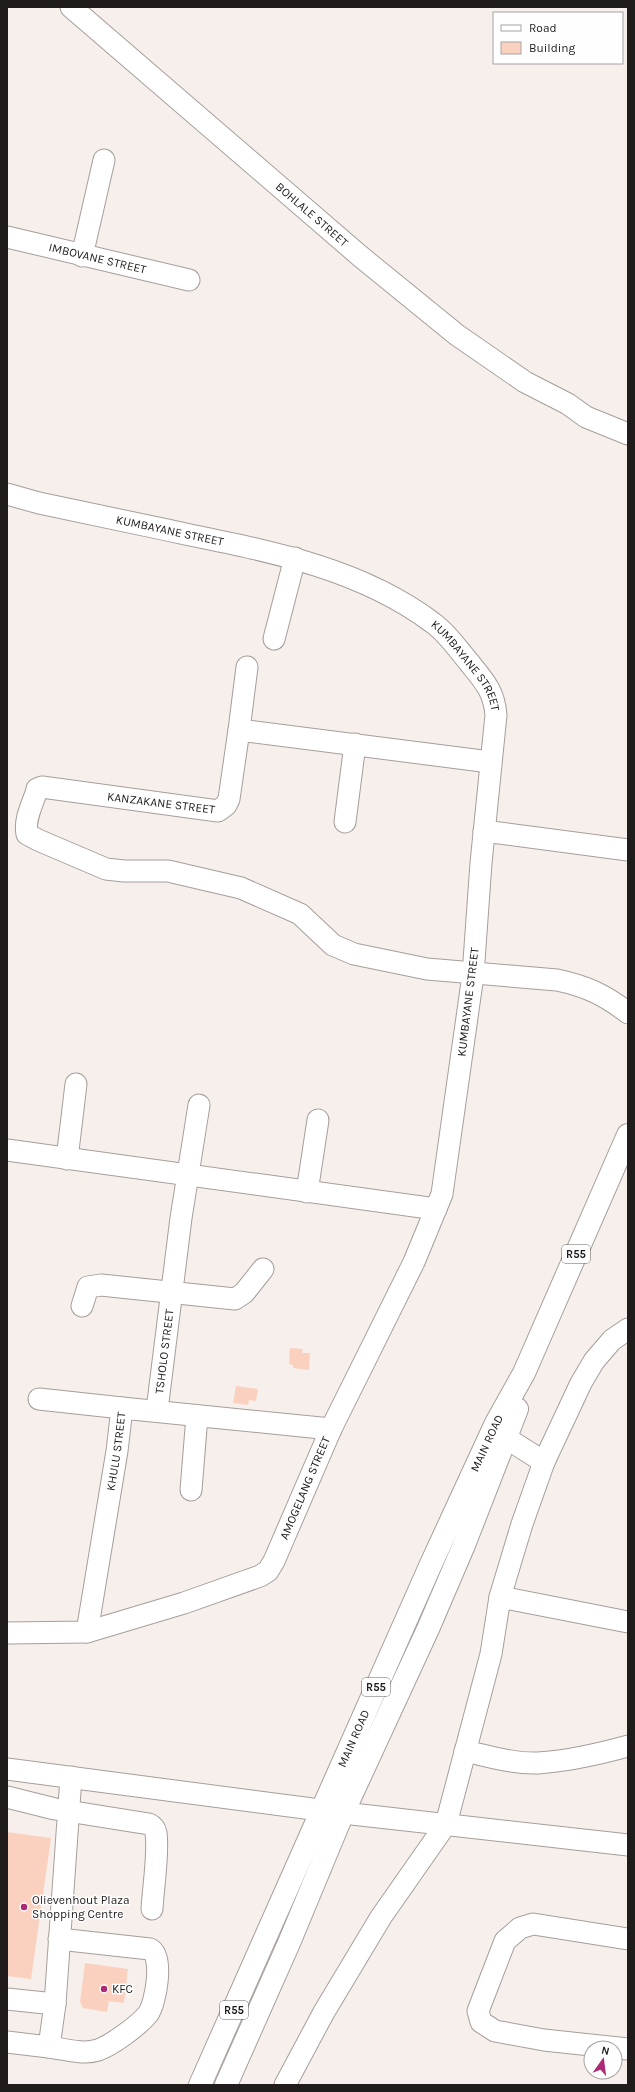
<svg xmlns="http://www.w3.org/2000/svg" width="635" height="2092" viewBox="0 0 635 2092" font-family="Karla,sans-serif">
<rect width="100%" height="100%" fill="#f7efec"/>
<g fill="#fad1bf">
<path d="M290 1348 303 1349 302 1353H310L309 1370 293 1368V1365L289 1364Z"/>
<path d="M236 1386 258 1389 256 1401 249 1400 248 1405 233 1403Z"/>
<path d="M7 1832 51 1838 31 1979 7 1976Z"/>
<path d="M85 1963 128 1969 124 2003 109 2001 107 2012 83 2008 80 2002Z"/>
</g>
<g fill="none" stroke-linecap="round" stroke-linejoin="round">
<defs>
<g id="minor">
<path id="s1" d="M71 7 360 256 457 335 525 382 568 404 586 417 628 434"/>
<path id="s2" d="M7 237 189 280"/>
<path d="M82 256 104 160"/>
<path id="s3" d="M7 494 39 503C90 514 140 524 190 535 274 552 363 570 433 623 447 633 457 648 468 661 483 680 494 690 496 715L481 863 473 975 442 1194 414 1262 331 1429 274 1561 268 1571 260 1576 184 1603 87 1632 7 1633"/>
<path d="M274 639 295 558"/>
<path d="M239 730 247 667"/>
<path d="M490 762 239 730 229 799 226 805 218 811 42 787 37 789 36 793C32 805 24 820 27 834L38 840 106 869 124 871H168L241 888 300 914 333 945 354 954 427 969 557 980C586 986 605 995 628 1013"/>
<path d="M345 822 355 744"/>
<path d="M484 831 628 850"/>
<path d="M7 1150 436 1209"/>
<path d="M67 1159 76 1084"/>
<path d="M307 1192 318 1120"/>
<path d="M82 1306 88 1287 101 1285 235 1299 244 1293 263 1269"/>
<path d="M39 1399 122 1408"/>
<path id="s4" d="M157 1410 181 1218 199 1105"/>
<path d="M506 1438 544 1462"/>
<path d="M191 1490 197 1416"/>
<path d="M500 1597 628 1622"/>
<path id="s5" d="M87 1632 117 1451 122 1408 331 1429"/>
<path d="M465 1751C488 1756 514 1764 538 1763 568 1761 599 1754 628 1746"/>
<path d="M7 1769 343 1813 628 1845"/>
<path d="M7 1797 55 1809 149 1824C153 1826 155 1828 156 1833 159 1852 153 1889 152 1909"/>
<path d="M628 1939 533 1924 520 1928 505 1941 478 2011 481 2022 495 2031 544 2040 628 2049"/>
<path d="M7 1999 55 2004"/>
<path d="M7 2042 49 2047 55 2004 71 1777"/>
<path d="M49 2047C64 2049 83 2055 98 2050 112 2045 138 2026 148 2014 156 2003 164 1956 150 1949L59 1939"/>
<path d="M285 2085 324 2012 381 1917 446 1824 491 1654 500 1597 522 1524 544 1462 581 1383 594 1361 612 1340 628 1329"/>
</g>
<g id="major">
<path id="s6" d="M200 2085 431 1564 496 1423 524 1373 628 1135"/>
<path d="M226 2085 289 1943 343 1813 428 1629 464 1545 517 1409"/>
</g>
</defs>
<use href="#minor" stroke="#a69e9b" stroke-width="23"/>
<use href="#major" stroke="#a69e9b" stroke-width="24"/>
<use href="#minor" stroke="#fff" stroke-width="21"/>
<use href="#major" stroke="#fff" stroke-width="22"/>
</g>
<g fill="#ad2973" stroke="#fefefe" stroke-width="1.5">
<circle cx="24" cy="1907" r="4"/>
<circle cx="104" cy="1989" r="4"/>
</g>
<g text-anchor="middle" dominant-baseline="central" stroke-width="3" stroke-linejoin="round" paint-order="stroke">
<g fill="#fefefe" stroke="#62605f" stroke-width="1">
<rect x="562" y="1245" width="28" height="18" rx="3"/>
<rect x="362" y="1678" width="28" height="18" rx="3"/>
<rect x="220" y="2001" width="28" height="18" rx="3"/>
</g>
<g font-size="11" font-weight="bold" fill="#1f1c1b">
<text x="576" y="1254">R55</text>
<text x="376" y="1687">R55</text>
<text x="234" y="2010">R55</text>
</g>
<g font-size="12" fill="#1f1c1b" stroke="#fefefe">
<text stroke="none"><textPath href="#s1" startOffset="318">BOHLALE STREET</textPath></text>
<text stroke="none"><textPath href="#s2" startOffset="93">IMBOVANE STREET</textPath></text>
<text stroke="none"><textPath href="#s3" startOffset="167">KUMBAYANE STREET</textPath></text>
<text stroke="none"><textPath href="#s3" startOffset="503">KUMBAYANE STREET</textPath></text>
<text transform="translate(161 803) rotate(7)">KANZAKANE STREET</text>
<text transform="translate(468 1002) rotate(-83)">KUMBAYANE STREET</text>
<text stroke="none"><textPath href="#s4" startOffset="59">TSHOLO STREET</textPath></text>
<text stroke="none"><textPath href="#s6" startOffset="703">MAIN ROAD</textPath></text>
<text stroke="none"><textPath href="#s5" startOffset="183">KHULU STREET</textPath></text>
<text transform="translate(305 1488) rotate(-67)">AMOGELANG STREET</text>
<text stroke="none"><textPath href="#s6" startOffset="379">MAIN ROAD</textPath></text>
</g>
<g font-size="12" fill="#1f1c1b" stroke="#fefefe" text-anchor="start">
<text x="32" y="1900">Olievenhout Plaza<tspan x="32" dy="14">Shopping Centre</tspan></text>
<text x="112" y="1989">KFC</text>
</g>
</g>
<rect width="635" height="2092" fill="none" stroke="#1f1c1b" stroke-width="16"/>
<rect x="493" y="12" width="130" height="52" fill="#fefefe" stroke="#a5a4a3"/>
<rect x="501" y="25" width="20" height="6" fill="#ffffff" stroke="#a5a4a3"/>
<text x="529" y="32" font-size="12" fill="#1f1c1b">Road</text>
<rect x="501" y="42" width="20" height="12" fill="#fad1bf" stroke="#a5a4a3"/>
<text x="529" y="52" font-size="12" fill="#1f1c1b">Building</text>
<g transform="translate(603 2060) rotate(14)"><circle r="19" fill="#fefefe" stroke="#a5a4a3"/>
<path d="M0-3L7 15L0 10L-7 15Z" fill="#ad2973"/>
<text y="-6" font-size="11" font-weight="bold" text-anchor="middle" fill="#1f1c1b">N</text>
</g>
</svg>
